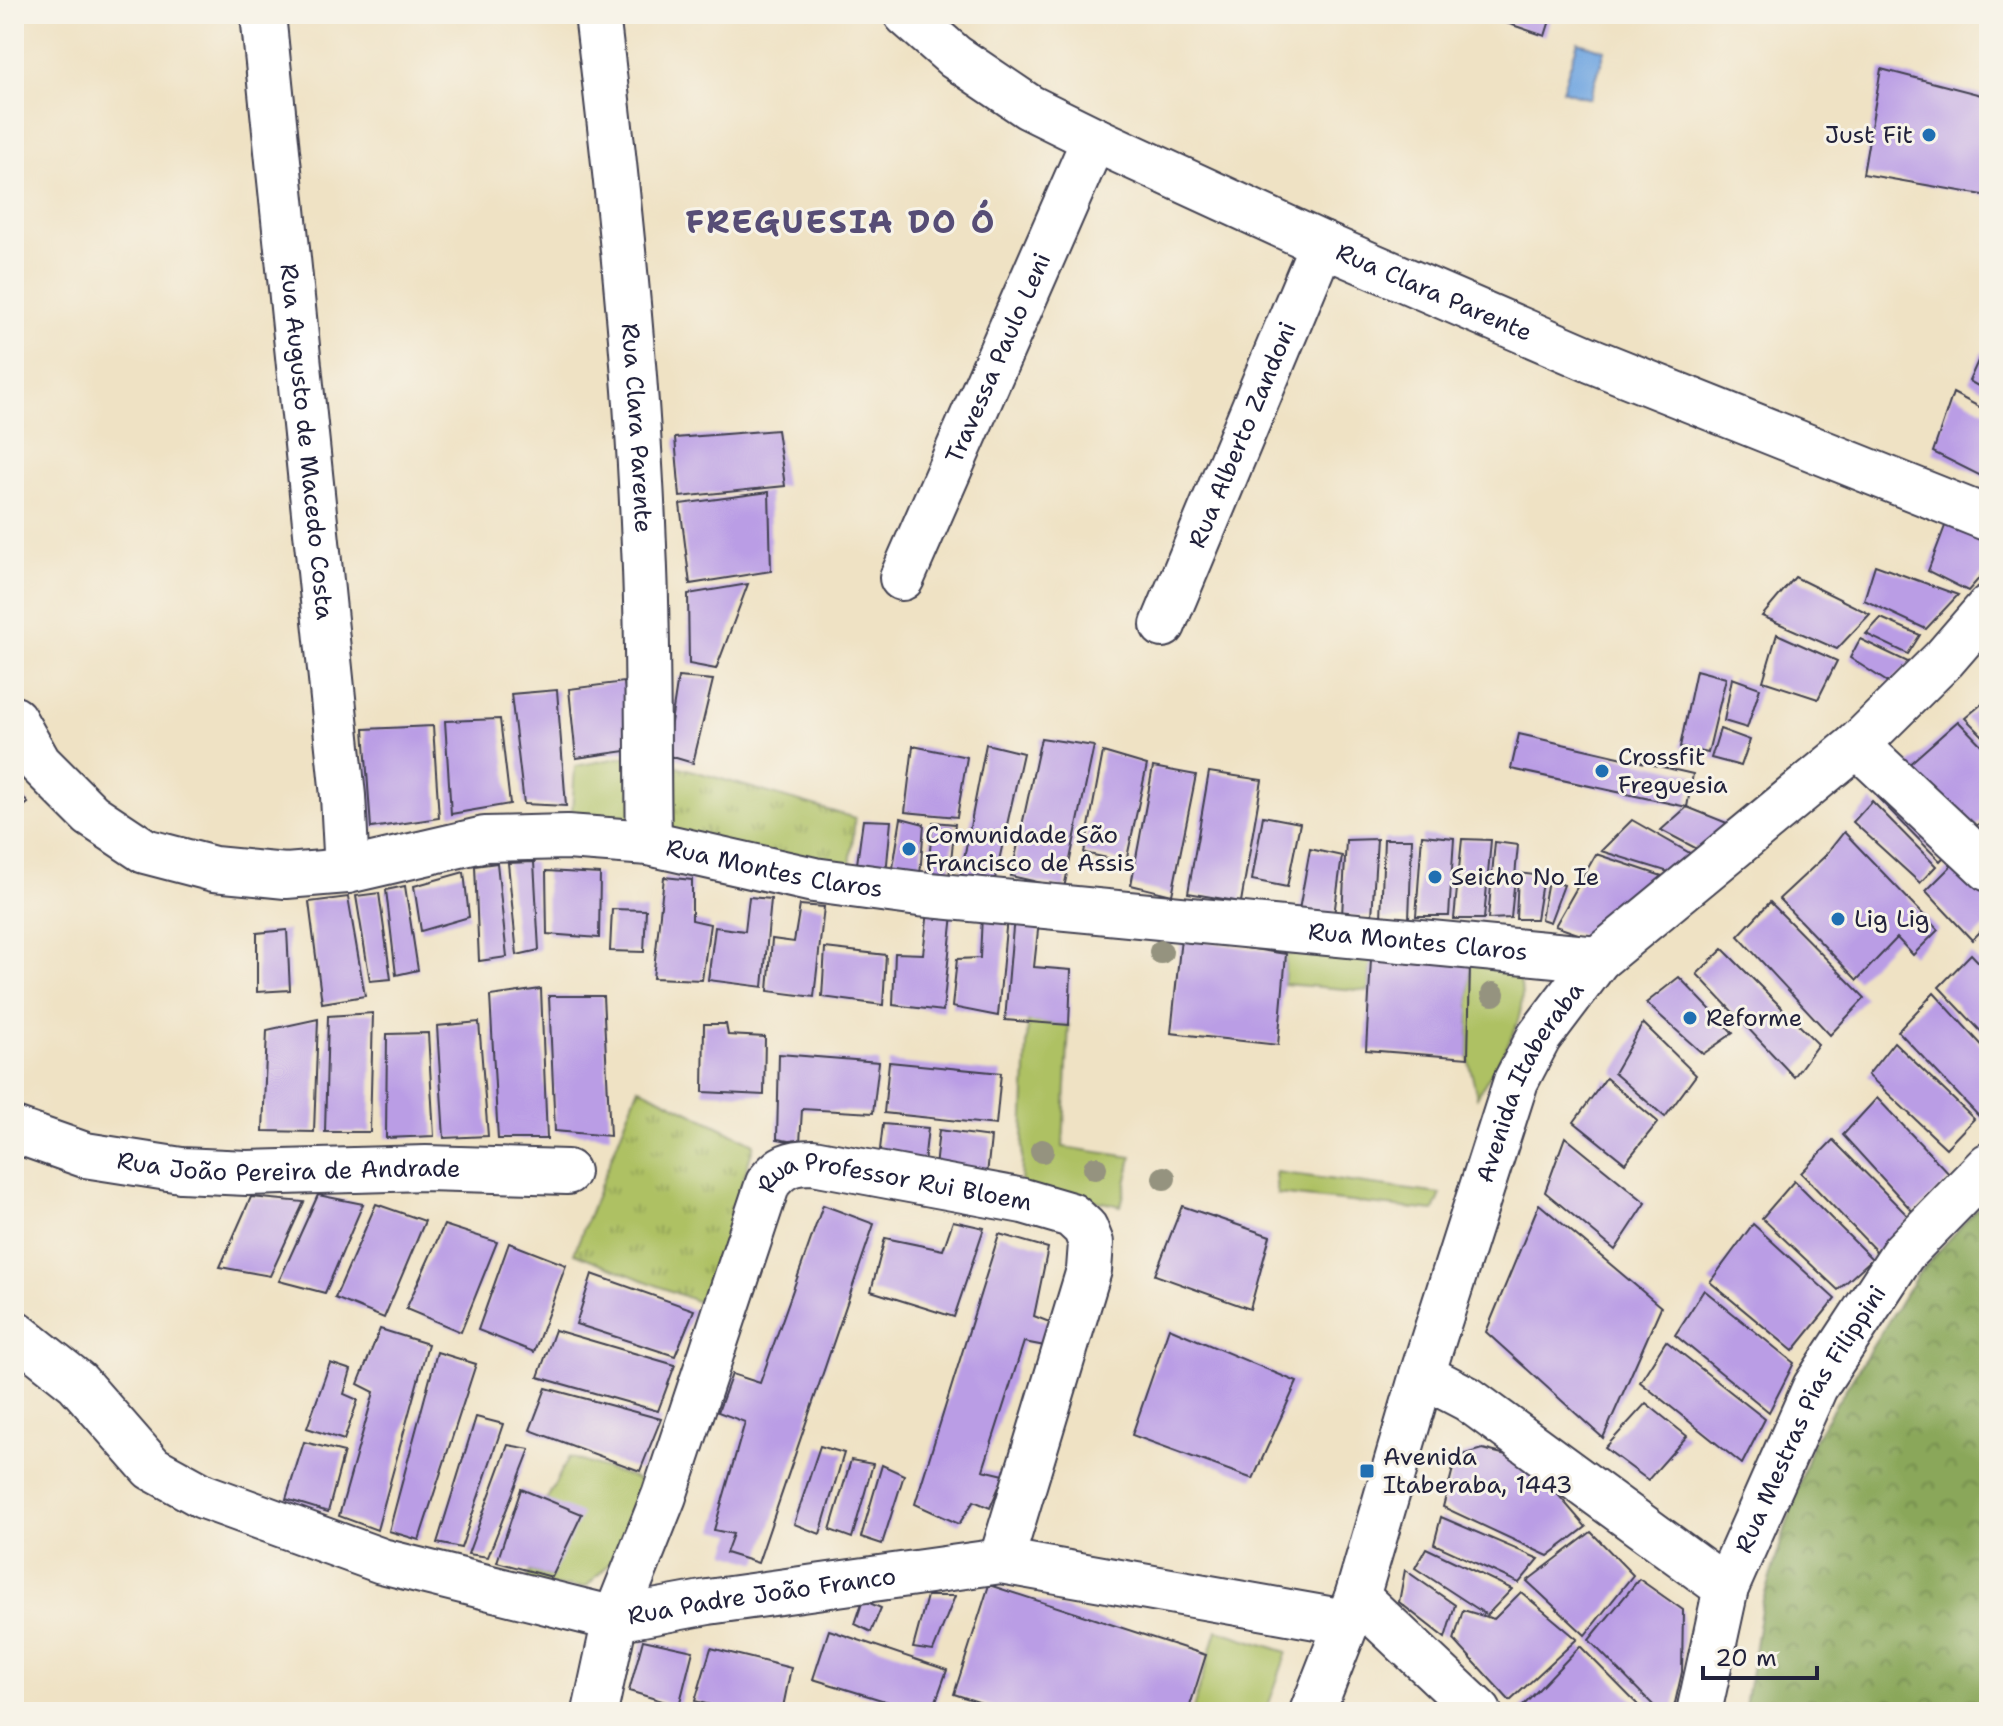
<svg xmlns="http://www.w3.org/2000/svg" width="2003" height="1726" viewBox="0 0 2003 1726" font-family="'Shantell Sans',sans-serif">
<defs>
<pattern id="forest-crowns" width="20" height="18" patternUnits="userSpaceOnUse" patternTransform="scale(2)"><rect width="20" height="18" fill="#8aa75a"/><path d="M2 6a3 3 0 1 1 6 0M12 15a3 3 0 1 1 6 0" fill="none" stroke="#70884c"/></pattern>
<pattern id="park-tufts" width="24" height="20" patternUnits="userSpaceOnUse" patternTransform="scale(2)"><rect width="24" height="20" fill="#aec164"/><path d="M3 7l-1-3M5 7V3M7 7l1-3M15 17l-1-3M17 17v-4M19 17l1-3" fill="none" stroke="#8d9c54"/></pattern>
</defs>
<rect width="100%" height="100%" fill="#f7f3e8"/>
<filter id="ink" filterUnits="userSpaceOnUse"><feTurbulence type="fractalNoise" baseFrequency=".0125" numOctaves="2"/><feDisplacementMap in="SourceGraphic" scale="16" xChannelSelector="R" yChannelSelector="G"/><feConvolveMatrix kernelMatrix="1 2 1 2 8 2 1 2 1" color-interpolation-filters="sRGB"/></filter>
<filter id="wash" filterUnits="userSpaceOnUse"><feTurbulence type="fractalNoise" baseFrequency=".006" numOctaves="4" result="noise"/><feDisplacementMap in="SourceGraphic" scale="32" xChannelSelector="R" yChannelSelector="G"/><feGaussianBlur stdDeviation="1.8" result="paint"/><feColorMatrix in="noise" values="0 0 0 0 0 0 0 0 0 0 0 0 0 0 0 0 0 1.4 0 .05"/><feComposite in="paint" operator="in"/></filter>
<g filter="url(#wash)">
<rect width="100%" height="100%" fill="#efe2c4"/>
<g fill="#aec164" stroke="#687250" stroke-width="2">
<path d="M635 755 636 818 571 827 575 766Z"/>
<path d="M1286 954 1371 959 1369 991 1284 984Z"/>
<path d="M1470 964 1502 968 1520 980C1530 1023 1497 1060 1477 1097L1468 1058Z"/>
<path d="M1028 1021 1069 1025 1063 1147 1132 1157 1121 1206 1021 1185Z"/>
<path d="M1275 1172 1441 1194 1434 1211 1277 1194Z"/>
<path d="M569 1457 640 1480 624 1549 586 1587 525 1585 530 1571 552 1577 546 1501Z"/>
<path d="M1217 1630 1287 1652 1266 1712H1192Z"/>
</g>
<path fill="url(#forest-crowns)" stroke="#56644a" stroke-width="2" d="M1989 1195V1712H1744L1762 1603 1813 1441 1918 1274Z"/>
<g fill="url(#park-tufts)" stroke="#687250" stroke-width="2">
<path d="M656 760 855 818 849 876 650 837Z"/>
<path d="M639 1087 754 1144 706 1305 574 1253Z"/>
</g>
<path fill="#74a8e1" stroke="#4b658e" stroke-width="2" d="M1578 42 1605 50 1590 99 1562 90Z"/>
<g id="blocks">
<g fill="#ba9de5">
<path d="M1480 14H1552L1545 36Z"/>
<path d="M1881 69 1989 97V196L1863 174Z"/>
<path d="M1982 352 1989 355V392L1969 381Z"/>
<path d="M1953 393 1989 412V480L1933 452Z"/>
<path d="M777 430 785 486 680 497 675 438Z"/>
<path d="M769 492 771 571 690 584 680 504Z"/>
<path d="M1947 521 1989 538V567L1968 591 1928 571Z"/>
<path d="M1875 565 1958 595 1926 629 1864 600Z"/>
<path d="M1795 577 1870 614 1837 649 1762 616Z"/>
<path d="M748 584 716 669 689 664 688 594Z"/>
<path d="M1881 618 1920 635 1908 654 1866 634Z"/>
<path d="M1777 634 1837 661 1818 699 1763 681Z"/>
<path d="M1860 639 1910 663 1889 683 1850 658Z"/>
<path d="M1696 670 1726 678 1708 753 1680 747Z"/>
<path d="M678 677 713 680 693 763 666 755Z"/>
<path d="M1732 678 1760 688 1747 728 1724 721Z"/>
<path d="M624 682 633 750 576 758 569 689Z"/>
<path d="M557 690 566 806 524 804 511 694Z"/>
<path d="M1989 698V742L1965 718Z"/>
<path d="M500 719 510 804 451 814 445 721Z"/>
<path d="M1958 721 1989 753V814L1972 830 1906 767Z"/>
<path d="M433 726 439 818 371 828 364 729Z"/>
<path d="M1720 729 1750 740 1741 766 1711 758Z"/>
<path d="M1519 734 1693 774 1687 807 1511 769Z"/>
<path d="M1041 738 1094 746 1064 888 1011 876Z"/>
<path d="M986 744 1023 753 994 883 960 879Z"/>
<path d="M913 746 967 757 957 817 905 812Z"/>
<path d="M1103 752 1147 765 1126 862 1084 853Z"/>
<path d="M1153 767 1196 775 1172 895 1131 885Z"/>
<path d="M1209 772 1262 780 1241 902 1188 893Z"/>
<path d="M1889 785 1954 846 1940 861 1878 798Z"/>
<path d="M14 786 28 803 14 814Z"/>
<path d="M1872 801 1936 866 1920 883 1853 822Z"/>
<path d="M1687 807 1737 827 1703 852 1661 830Z"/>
<path d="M1263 816 1300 823 1287 887 1252 880Z"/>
<path d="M901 818 924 824 920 876 892 874Z"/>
<path d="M863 820 891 821 886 874 856 871Z"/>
<path d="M1632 820 1693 855 1672 873 1601 851Z"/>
<path d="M933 822 955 824 949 878 927 877Z"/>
<path d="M1844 832 1938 930 1913 955 1897 938 1857 980 1779 899 1824 857Z"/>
<path d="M1422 835 1454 838 1449 916H1416Z"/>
<path d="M1377 839 1372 916H1342L1346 840Z"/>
<path d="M1384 839H1412L1409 919H1381Z"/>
<path d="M1462 839 1491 840 1484 919H1454Z"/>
<path d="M1495 842 1518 845 1511 918 1488 919Z"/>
<path d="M1310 849 1342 856 1334 915 1299 910Z"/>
<path d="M1596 854 1668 878 1598 941 1555 926Z"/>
<path d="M1961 856 1989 883V923L1972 940 1926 891Z"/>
<path d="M534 862 539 950 517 955 508 863Z"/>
<path d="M497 863 507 957 479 961 475 866Z"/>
<path d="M546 871 600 874 599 938 547 934Z"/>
<path d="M464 872 469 917 421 931 414 886Z"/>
<path d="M1518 873 1543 876 1536 919H1516Z"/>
<path d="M664 877 692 880V920L710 924 702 980 653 978Z"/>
<path d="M1548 880 1564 885 1550 922 1541 919Z"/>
<path d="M405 886 418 970 396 975 386 890Z"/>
<path d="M379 893 391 979 370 981 356 896Z"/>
<path d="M348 897 365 996 322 1003 309 902Z"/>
<path d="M749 897 771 899 763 987 708 980 715 927 745 931Z"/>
<path d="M1770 902 1865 998 1830 1035 1738 936Z"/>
<path d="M800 905 824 907 814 997 768 991 772 939 794 942Z"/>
<path d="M612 909 646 910 644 952 610 951Z"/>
<path d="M928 911 953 914 943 1011 893 1005 895 953 923 954Z"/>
<path d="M982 915 1007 917 998 1016 952 1007 957 959 980 958Z"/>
<path d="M1014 916 1039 921 1034 967 1071 970 1069 1025 1005 1020Z"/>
<path d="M287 930 290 990 257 992V933Z"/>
<path d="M1181 938 1286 954 1278 1045 1171 1033Z"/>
<path d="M825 948 886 955 883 1005 822 997Z"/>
<path d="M1723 949 1818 1044 1794 1077 1697 974Z"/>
<path d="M1971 954 1989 973V1040L1939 987Z"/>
<path d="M1371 959 1470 964 1468 1058 1366 1050Z"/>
<path d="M1679 977 1733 1033 1703 1054 1646 1003Z"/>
<path d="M541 989 547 1139H498L490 996Z"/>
<path d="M1934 993 1989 1053V1127L1898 1031Z"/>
<path d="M549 996H603L610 1136 555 1131Z"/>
<path d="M373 1013 370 1132H325L328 1016Z"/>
<path d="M318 1019 314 1132 263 1131 267 1030Z"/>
<path d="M479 1022 488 1136 444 1138 437 1026Z"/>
<path d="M1643 1023 1696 1075 1665 1117 1614 1073Z"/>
<path d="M704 1024H726L728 1035 765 1037 764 1095 703 1092Z"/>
<path d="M428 1033 434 1136 386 1138 387 1034Z"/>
<path d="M1894 1042 1974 1119 1946 1148 1868 1075Z"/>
<path d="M779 1054 879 1062 873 1113 802 1109 800 1143 777 1139Z"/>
<path d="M889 1062 1001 1073 996 1125 884 1113Z"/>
<path d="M1606 1078 1658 1122 1625 1163 1574 1122Z"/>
<path d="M1877 1098 1952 1177 1914 1213 1843 1135Z"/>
<path d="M883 1124 928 1128 924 1163 879 1158Z"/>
<path d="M939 1130 991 1137 987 1175 935 1168Z"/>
<path d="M1565 1137 1646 1203 1615 1250 1545 1192Z"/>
<path d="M1833 1140 1910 1218 1878 1253 1801 1173Z"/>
<path d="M1794 1181 1872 1259 1838 1290 1762 1218Z"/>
<path d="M318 1195 363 1204 325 1293 279 1281Z"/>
<path d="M251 1197 304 1202 270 1276 220 1267Z"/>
<path d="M376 1204 425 1221 384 1318 335 1298Z"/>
<path d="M1539 1204 1661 1307 1603 1438 1486 1332Z"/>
<path d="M823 1205 874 1224 758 1563 726 1553 733 1534 714 1530 745 1422 718 1412 732 1374 760 1383Z"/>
<path d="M1182 1206 1270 1236 1250 1309 1155 1275Z"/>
<path d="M953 1221 984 1228 954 1317 871 1291 885 1238 943 1250Z"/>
<path d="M1753 1224 1835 1299 1793 1351 1710 1282Z"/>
<path d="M444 1225 497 1242 461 1332 406 1309Z"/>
<path d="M999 1234 1048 1248 1034 1316 1052 1323 1045 1346 1024 1342 983 1470 1004 1475 990 1508 974 1501 959 1524 915 1504Z"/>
<path d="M509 1243 566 1265 534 1352 478 1330Z"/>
<path d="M592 1274 694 1310 675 1356 576 1324Z"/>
<path d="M1704 1290 1794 1363 1769 1412 1675 1335Z"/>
<path d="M1169 1328 1297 1382 1253 1479 1132 1435Z"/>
<path d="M380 1329 428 1344 377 1530 339 1516 374 1392 358 1384Z"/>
<path d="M555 1330 675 1365 658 1411 538 1377Z"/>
<path d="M1666 1341 1765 1419 1742 1464 1640 1382Z"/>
<path d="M437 1352 476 1364 419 1540 389 1531Z"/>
<path d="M330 1363 351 1370 344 1394 358 1400 344 1440 307 1428Z"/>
<path d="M546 1388 661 1419 640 1471 530 1430Z"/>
<path d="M1646 1403 1687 1436 1648 1480 1605 1448Z"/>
<path d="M476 1417 503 1424 461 1548 437 1543Z"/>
<path d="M304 1442 344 1452 328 1512 286 1499Z"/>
<path d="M508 1445 530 1449 488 1557 468 1554Z"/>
<path d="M820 1446 844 1453 820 1534 794 1524Z"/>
<path d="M1483 1449 1529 1461 1586 1527 1548 1556 1443 1507 1456 1457Z"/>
<path d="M851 1460 873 1464 852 1538 830 1530Z"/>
<path d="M882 1465 904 1475 882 1544 861 1537Z"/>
<path d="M521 1489 582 1514 552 1577 497 1562Z"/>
<path d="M1441 1517 1539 1559 1519 1583 1434 1544Z"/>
<path d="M1591 1532 1633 1575 1585 1635 1527 1581Z"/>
<path d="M1426 1548 1512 1589 1487 1615 1415 1568Z"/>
<path d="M1405 1570 1455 1605 1445 1638 1399 1602Z"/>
<path d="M1639 1579 1683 1610 1682 1672 1673 1712H1660L1589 1640Z"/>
<path d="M989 1585 1206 1655 1188 1712H1009L954 1694Z"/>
<path d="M1521 1592 1577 1639 1510 1701 1454 1640 1463 1610 1494 1619Z"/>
<path d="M927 1596H955L933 1651 913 1648Z"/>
<path d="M863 1600 881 1608 871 1632 855 1624Z"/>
<path d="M829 1630 947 1670 932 1712H921L813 1679Z"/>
<path d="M643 1640 693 1651 679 1706 629 1691Z"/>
<path d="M1580 1646 1645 1712H1525L1521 1708Z"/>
<path d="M711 1648 791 1668 782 1712H736L695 1701Z"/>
</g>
</g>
</g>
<g filter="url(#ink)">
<use href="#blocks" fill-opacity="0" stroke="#413f50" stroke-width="2"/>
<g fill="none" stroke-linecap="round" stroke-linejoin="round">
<defs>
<g id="minor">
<path id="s1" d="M263 14 343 796 347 871"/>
<path id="s2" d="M597 14C618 190 637 368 644 546 649 645 647 744 649 843"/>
<path id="s3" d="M906 14 955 57 1029 107 1094 139 1322 244 1593 361 1989 519"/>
<path id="s4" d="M902 578 1094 139"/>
<path id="s5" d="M1163 625 1322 244"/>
<path id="s6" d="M14 719 39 763 91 815 145 851 214 869 286 876 347 871 485 839 567 837 649 843 814 880 919 894 1598 959"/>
<path d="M1857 745 1989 869"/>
<path id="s7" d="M14 1130 85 1155 181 1170 247 1173 426 1168 567 1172"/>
<path id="s8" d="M14 1332 77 1382 152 1468 203 1496 382 1561 615 1619 708 1602 1001 1561 1345 1622"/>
<path d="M1422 1375 1468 1399 1726 1588"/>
<path d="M1357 1597 1479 1712"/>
<path id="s9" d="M595 1712 615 1619 664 1496 768 1183C781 1166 791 1162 813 1162L1023 1201 1071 1215 1085 1228 1091 1243 1089 1270 1001 1561"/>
<path id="s10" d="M1699 1712 1726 1588 1815 1387 1903 1253 1989 1165"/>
</g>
<g id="major">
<path id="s11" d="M1312 1712 1357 1597 1422 1375 1516 1081 1539 1037 1598 959 1857 745 1944 659 1989 607"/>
</g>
</defs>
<use href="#minor" stroke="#413f50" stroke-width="48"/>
<use href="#major" stroke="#413f50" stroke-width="48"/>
<use href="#minor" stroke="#fff" stroke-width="44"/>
<use href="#major" stroke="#fff" stroke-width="44"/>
</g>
<g fill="#95937f">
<circle cx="1161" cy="952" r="12"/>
<circle cx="1493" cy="994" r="12"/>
<circle cx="1042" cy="1151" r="12"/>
<circle cx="1095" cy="1168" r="12"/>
<circle cx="1164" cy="1178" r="12"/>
</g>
</g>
<g fill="#1f6fb2" stroke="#f7f3e8" stroke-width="3">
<circle cx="1929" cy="135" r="8"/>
<circle cx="1602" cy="771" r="8"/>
<circle cx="909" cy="849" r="8"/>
<circle cx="1435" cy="877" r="8"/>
<circle cx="1838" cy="919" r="8"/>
<circle cx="1690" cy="1018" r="8"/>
<rect x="1359" y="1463" width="16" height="16" rx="4"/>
</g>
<g text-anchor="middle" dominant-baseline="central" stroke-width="6" stroke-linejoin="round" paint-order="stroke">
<g font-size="24" fill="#22223b" stroke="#f7f3e8" text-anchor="start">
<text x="1913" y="135" text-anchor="end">Just Fit</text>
<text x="1618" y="757">Crossfit<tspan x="1618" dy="28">Freguesia</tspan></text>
<text x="925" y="835">Comunidade São<tspan x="925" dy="28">Francisco de Assis</tspan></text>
<text x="1451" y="877">Seicho No Ie</text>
<text x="1854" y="919">Lig Lig</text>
<text x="1706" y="1018">Reforme</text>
<text x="1383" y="1457">Avenida<tspan x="1383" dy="28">Itaberaba, 1443</tspan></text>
</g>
<g font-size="24" fill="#22223b" stroke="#f7f3e8">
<text stroke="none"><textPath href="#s3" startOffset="600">Rua Clara Parente</textPath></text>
<text stroke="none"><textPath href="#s4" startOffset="240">Travessa Paulo Leni</textPath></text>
<text stroke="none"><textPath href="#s2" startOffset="416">Rua Clara Parente</textPath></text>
<text stroke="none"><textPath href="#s5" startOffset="206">Rua Alberto Zandoni</textPath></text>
<text stroke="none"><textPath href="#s1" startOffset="430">Rua Augusto de Macedo Costa</textPath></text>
<text stroke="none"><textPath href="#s6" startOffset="828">Rua Montes Claros</textPath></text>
<text stroke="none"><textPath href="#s6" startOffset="1476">Rua Montes Claros</textPath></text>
<text stroke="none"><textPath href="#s11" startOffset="668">Avenida Itaberaba</textPath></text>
<text stroke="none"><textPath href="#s7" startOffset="280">Rua João Pereira de Andrade</textPath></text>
<text stroke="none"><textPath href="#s9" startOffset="690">Rua Professor Rui Bloem</textPath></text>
<text stroke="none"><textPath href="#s10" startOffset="316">Rua Mestras Pias Filippini</textPath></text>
<text stroke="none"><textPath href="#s8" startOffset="832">Rua Padre João Franco</textPath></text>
</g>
<g font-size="32" font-weight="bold" letter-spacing="2" fill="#574d76" stroke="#f7f3e8">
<text x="841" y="221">FREGUESIA DO Ó</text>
</g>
</g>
<rect width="2003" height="1726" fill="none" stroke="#f7f3e8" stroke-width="48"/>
<path d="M1703 1666v12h114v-12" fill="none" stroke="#22223b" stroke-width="4"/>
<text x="1715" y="1666" font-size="24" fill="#22223b" stroke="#f7f3e8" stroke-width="6" paint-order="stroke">20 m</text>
</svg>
